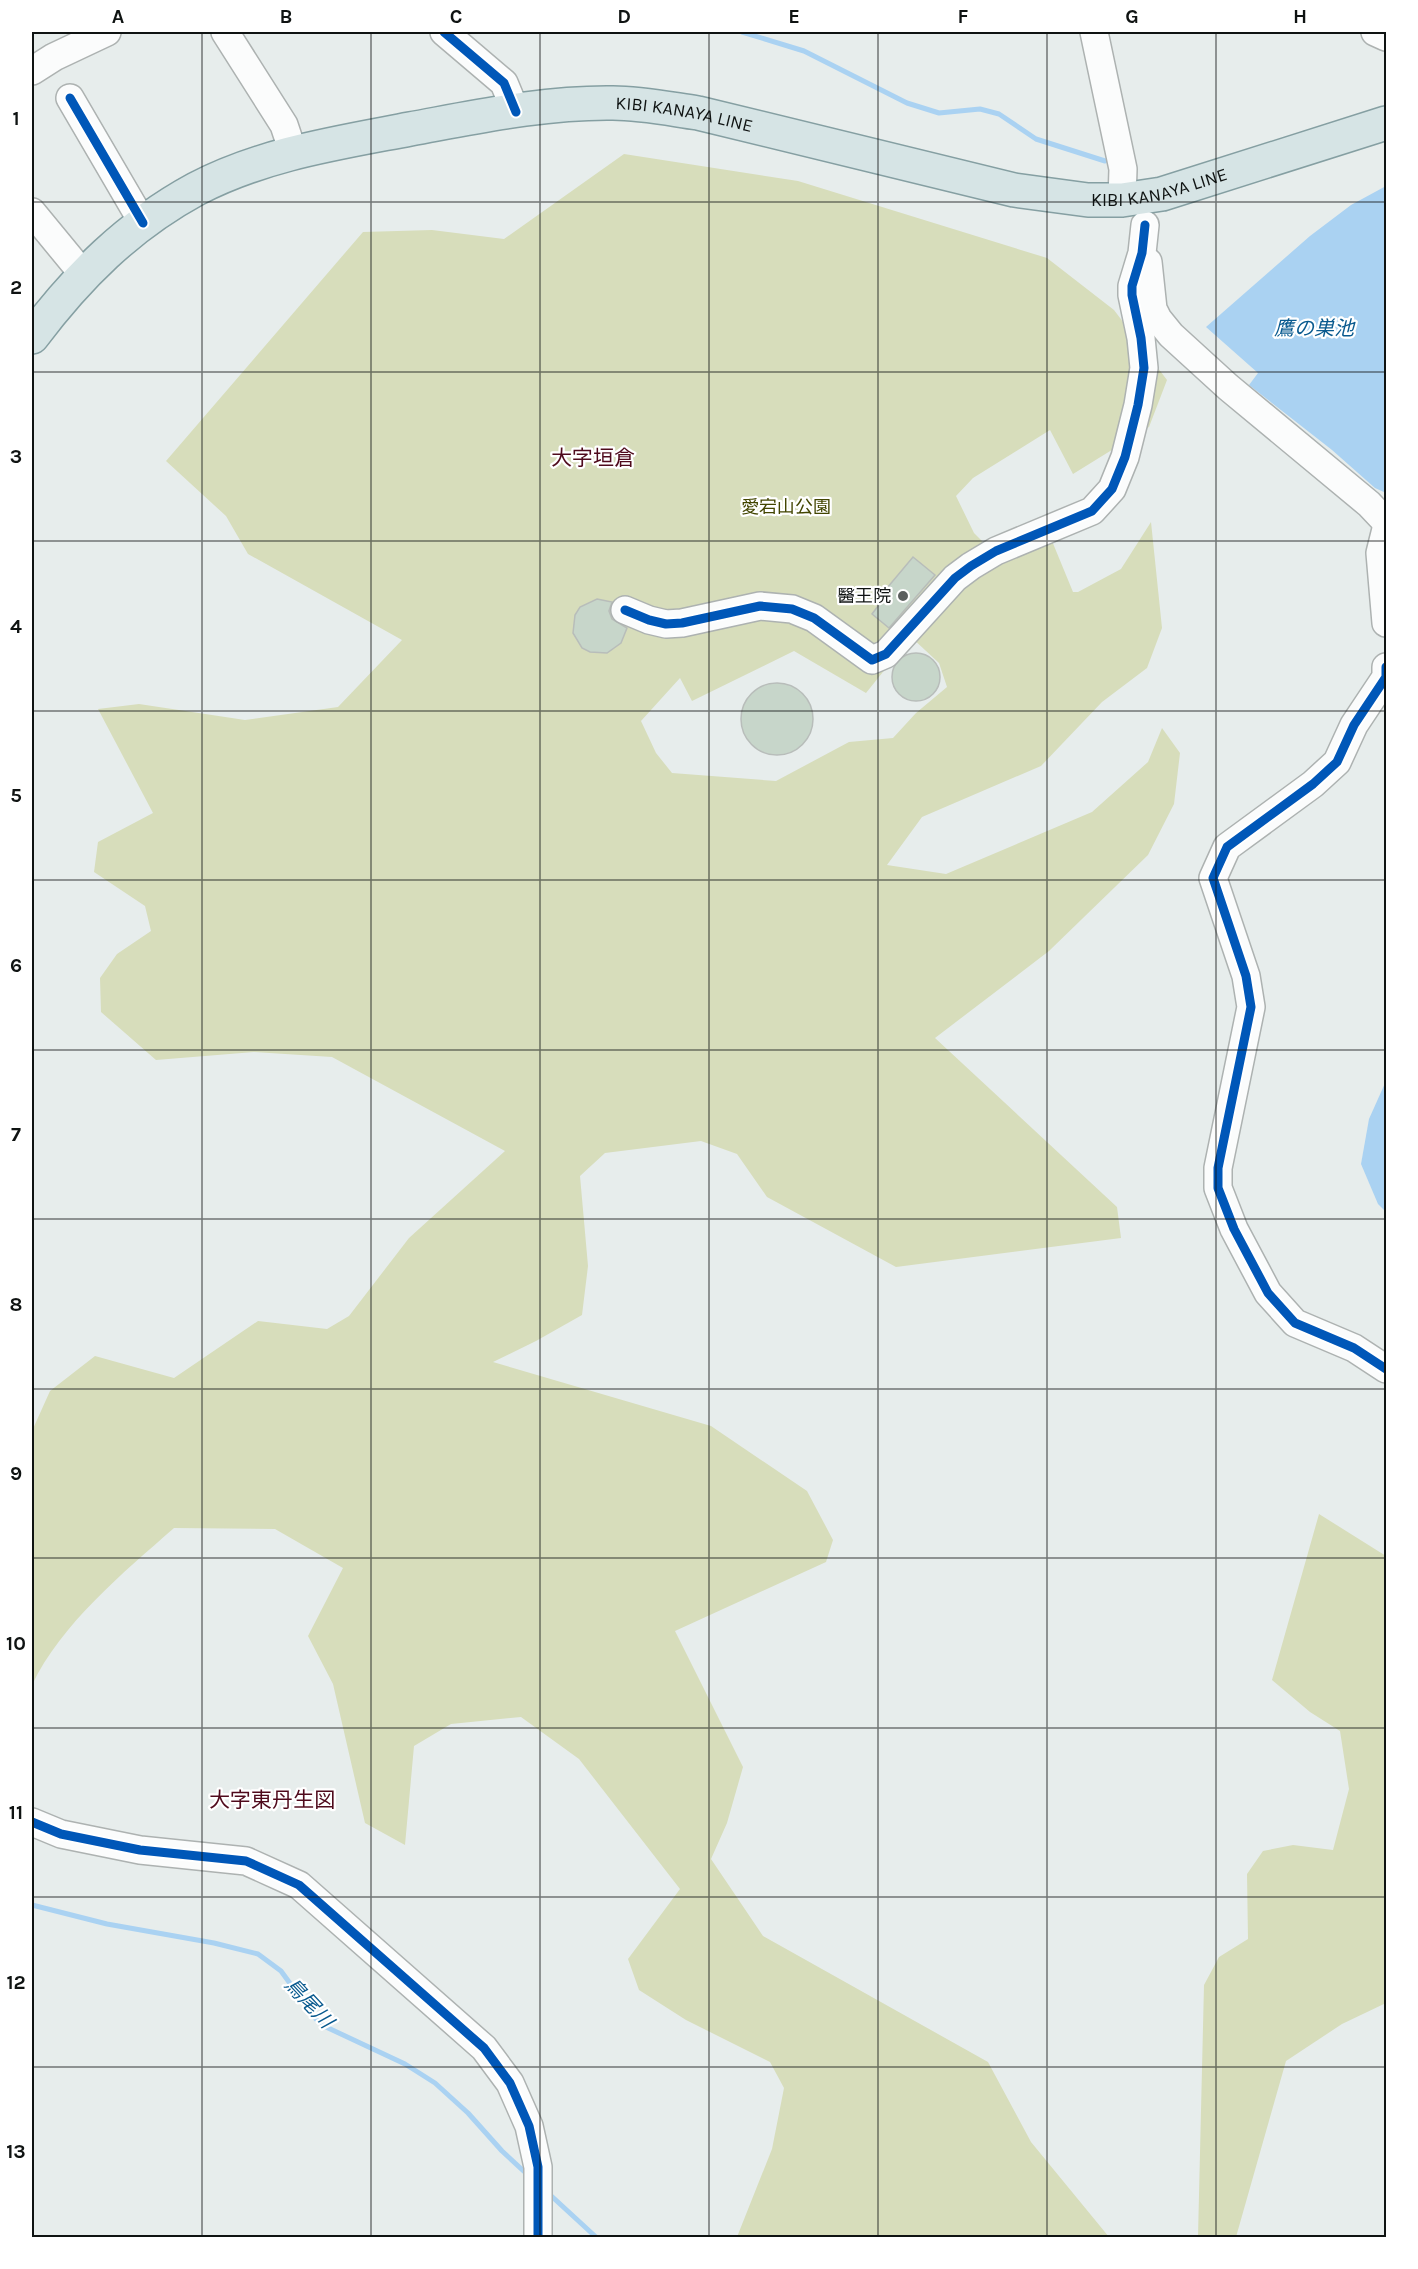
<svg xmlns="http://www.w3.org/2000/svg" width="1418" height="2269" viewBox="0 0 1418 2269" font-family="Karla,'Noto Sans JP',sans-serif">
<rect width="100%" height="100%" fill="#e7edec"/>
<g fill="#d7ddbb" fill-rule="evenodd">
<path d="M624 154 798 181 1047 258 1114 310 1167 380 1149 427 1073 474 1050 430 973 478 956 496 974 533 997 556 1052 541 1073 592H1078L1121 569 1151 522 1162 628 1147 668 1102 702 1041 766 922 817 887 865 946 874 1092 812 1148 762 1162 728 1180 753 1174 804 1148 855 1049 951 935 1038 1117 1207 1121 1238 896 1267 767 1197 737 1154 701 1141 605 1153 580 1176 588 1266 582 1315 536 1341 493 1362 711 1426 807 1491 833 1540 826 1562 675 1631 743 1767 727 1823 711 1859 763 1936 988 2062 1031 2142 1109 2237H737L772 2149 784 2088 770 2062 686 2020 639 1990 628 1959 680 1889 579 1759 521 1717 451 1724 414 1746 405 1845 365 1823 333 1684 308 1636 343 1568 275 1529 174 1528C124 1572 61 1624 32 1685V1431L50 1391 95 1356 174 1378 258 1321 327 1329 349 1316 409 1238 505 1151 332 1057 254 1052 156 1060 101 1012 100 978 117 954 151 931 145 906 94 872 98 842 153 813 98 709 139 704 245 720 338 707 402 640 248 554 226 516 166 461 363 232 432 230 504 239ZM911 637 939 663 947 687 916 713 893 738 849 742 776 781 672 773 656 753 641 721 680 678 692 701 794 651 866 693Z"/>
<path d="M1319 1514 1386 1556V2003L1342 2024 1286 2061 1236 2237H1198L1204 1985 1219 1957 1248 1939 1247 1874 1263 1851 1293 1845 1333 1850 1349 1789 1340 1731 1310 1712 1272 1680Z"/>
</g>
<g fill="#aad2f2">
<path d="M1386 186V493L1375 488 1332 450 1249 385 1258 373 1206 327 1310 236 1351 205Z"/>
<path d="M1386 1081V1212L1378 1204 1361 1164 1369 1119Z"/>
</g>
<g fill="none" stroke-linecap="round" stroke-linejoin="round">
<g stroke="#aad2f2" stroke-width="5">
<path d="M742 32 804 51 907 103 939 113 980 109 999 114 1036 139 1105 161"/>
<path d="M32 1905 107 1924 214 1943 258 1954 281 1971 316 2019 326 2027 405 2064 435 2083 468 2113 502 2151 529 2176"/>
<path d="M547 2192 597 2238"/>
</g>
</g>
<g fill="#c7d6ca" stroke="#b8bdba" stroke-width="1.5">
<path d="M913 557 935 575 889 628 872 614 885 597 882 594Z"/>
<path d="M597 599 612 602 609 611 612 619 627 628 621 643 607 653 590 652 582 648 573 633 575 615 580 607Z"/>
<circle cx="916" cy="677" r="24"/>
<circle cx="777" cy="719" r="36"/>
</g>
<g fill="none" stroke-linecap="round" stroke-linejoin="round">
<defs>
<g id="minor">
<path d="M225 32 284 125 293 152"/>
<path d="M444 32 504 83 516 112"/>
<path d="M1094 32 1123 169 1122 200"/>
<path d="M1375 32 1386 37"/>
<path d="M32 71 54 57 107 32"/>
<path d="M70 98 143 223"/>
<path d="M32 212 83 274"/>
<path d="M1148 262 1153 309 1158 319 1171 335 1228 387 1369 504 1386 522"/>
<path d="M1386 529 1380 553 1386 623"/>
<path d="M625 610 649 620 666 624 682 623 760 606 792 609 814 618 872 660 886 654 955 578 971 566 996 551 1092 511 1112 489 1125 457 1138 405 1144 368 1141 338 1132 295V286L1142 253 1145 225"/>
<path d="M1386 667V677L1354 725 1337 762 1313 784 1227 847 1213 878 1246 976 1251 1007 1218 1168V1188L1234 1229 1268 1293 1295 1323 1354 1348 1386 1369"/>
<path d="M32 1822 61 1834 140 1850 246 1861 299 1885 484 2048 510 2083 529 2126 538 2167V2238"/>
</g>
<g id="major">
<path id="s1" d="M32 337C78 276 128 226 196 189 263 154 337 143 410 129 476 117 545 102 613 103 641 103 670 109 698 113L1014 190 1088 200H1122L1162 194 1386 123"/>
</g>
</defs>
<use href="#minor" stroke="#adb2b1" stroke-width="30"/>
<use href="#major" stroke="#859fa2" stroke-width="36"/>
<use href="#minor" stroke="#fbfcfc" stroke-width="27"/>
<use href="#major" stroke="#d6e4e5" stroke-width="33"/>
<defs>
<g id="cycleway">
<path d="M444 32 504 83 516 112"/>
<path d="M70 98 143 223"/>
<path d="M625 610 649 620 666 624 682 623 760 606 792 609 814 618 872 660 886 654 955 578 971 566 996 551 1092 511 1112 489 1125 457 1138 405 1144 368 1141 338 1132 295V286L1142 253 1145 225"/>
<path d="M1386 667V677L1354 725 1337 762 1313 784 1227 847 1213 878 1246 976 1251 1007 1218 1168V1188L1234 1229 1268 1293 1295 1323 1354 1348 1386 1369"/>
<path d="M32 1822 61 1834 140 1850 246 1861 299 1885 484 2048 510 2083 529 2126 538 2167V2238"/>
</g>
</defs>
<use href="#cycleway" stroke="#fff" stroke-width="13"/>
<use href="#cycleway" stroke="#0057b8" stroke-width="9"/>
</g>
<path fill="none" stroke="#0f1312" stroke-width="1.5" stroke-opacity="0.55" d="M202 32V2238M371 32V2238M540 32V2238M709 32V2238M878 32V2238M1047 32V2238M1216 32V2238M32 202H1386M32 372H1386M32 541H1386M32 711H1386M32 880H1386M32 1050H1386M32 1219H1386M32 1389H1386M32 1558H1386M32 1728H1386M32 1897H1386M32 2067H1386"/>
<circle fill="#5b5f5e" stroke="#fff" stroke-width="2" cx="903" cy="596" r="6"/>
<g text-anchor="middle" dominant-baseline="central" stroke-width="4.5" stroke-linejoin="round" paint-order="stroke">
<g font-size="18" fill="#0f1312" stroke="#fff">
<text stroke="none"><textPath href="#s1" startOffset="723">KIBI KANAYA LINE</textPath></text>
<text stroke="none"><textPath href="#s1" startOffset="1209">KIBI KANAYA LINE</textPath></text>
</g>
<g font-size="18" fill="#424500" stroke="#fff">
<text x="786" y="507">愛宕山公園</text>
</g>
<g font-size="18" fill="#0f1312" stroke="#fff" text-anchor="end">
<text x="891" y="596">醫王院</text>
</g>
<g font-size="20" font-style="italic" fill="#095a8f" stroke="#fff">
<text x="1314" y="328">鷹の巣池</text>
<text transform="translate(309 2003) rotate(47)">鳥尾川</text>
</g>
<g font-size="21" fill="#4f0a1c" stroke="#fff">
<text x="593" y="458">大字垣倉</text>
<text x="272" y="1800">大字東丹生図</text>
</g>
</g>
<rect width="1418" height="2269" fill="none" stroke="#ffffff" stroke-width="66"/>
<rect x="33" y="33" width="1352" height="2203" fill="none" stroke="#0f1312" stroke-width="2"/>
<g font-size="20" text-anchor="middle" font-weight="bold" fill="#0f1312">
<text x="118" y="23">A</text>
<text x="286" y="23">B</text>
<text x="456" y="23">C</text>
<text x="624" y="23">D</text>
<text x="794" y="23">E</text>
<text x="963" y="23">F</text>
<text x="1132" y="23">G</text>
<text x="1300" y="23">H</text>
<text x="16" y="125">1</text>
<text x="16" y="294">2</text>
<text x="16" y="463">3</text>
<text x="16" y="633">4</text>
<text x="16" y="802">5</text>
<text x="16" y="972">6</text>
<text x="16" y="1141">7</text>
<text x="16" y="1311">8</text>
<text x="16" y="1480">9</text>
<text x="16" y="1650">10</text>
<text x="16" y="1819">11</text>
<text x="16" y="1989">12</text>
<text x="16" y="2158">13</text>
</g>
</svg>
